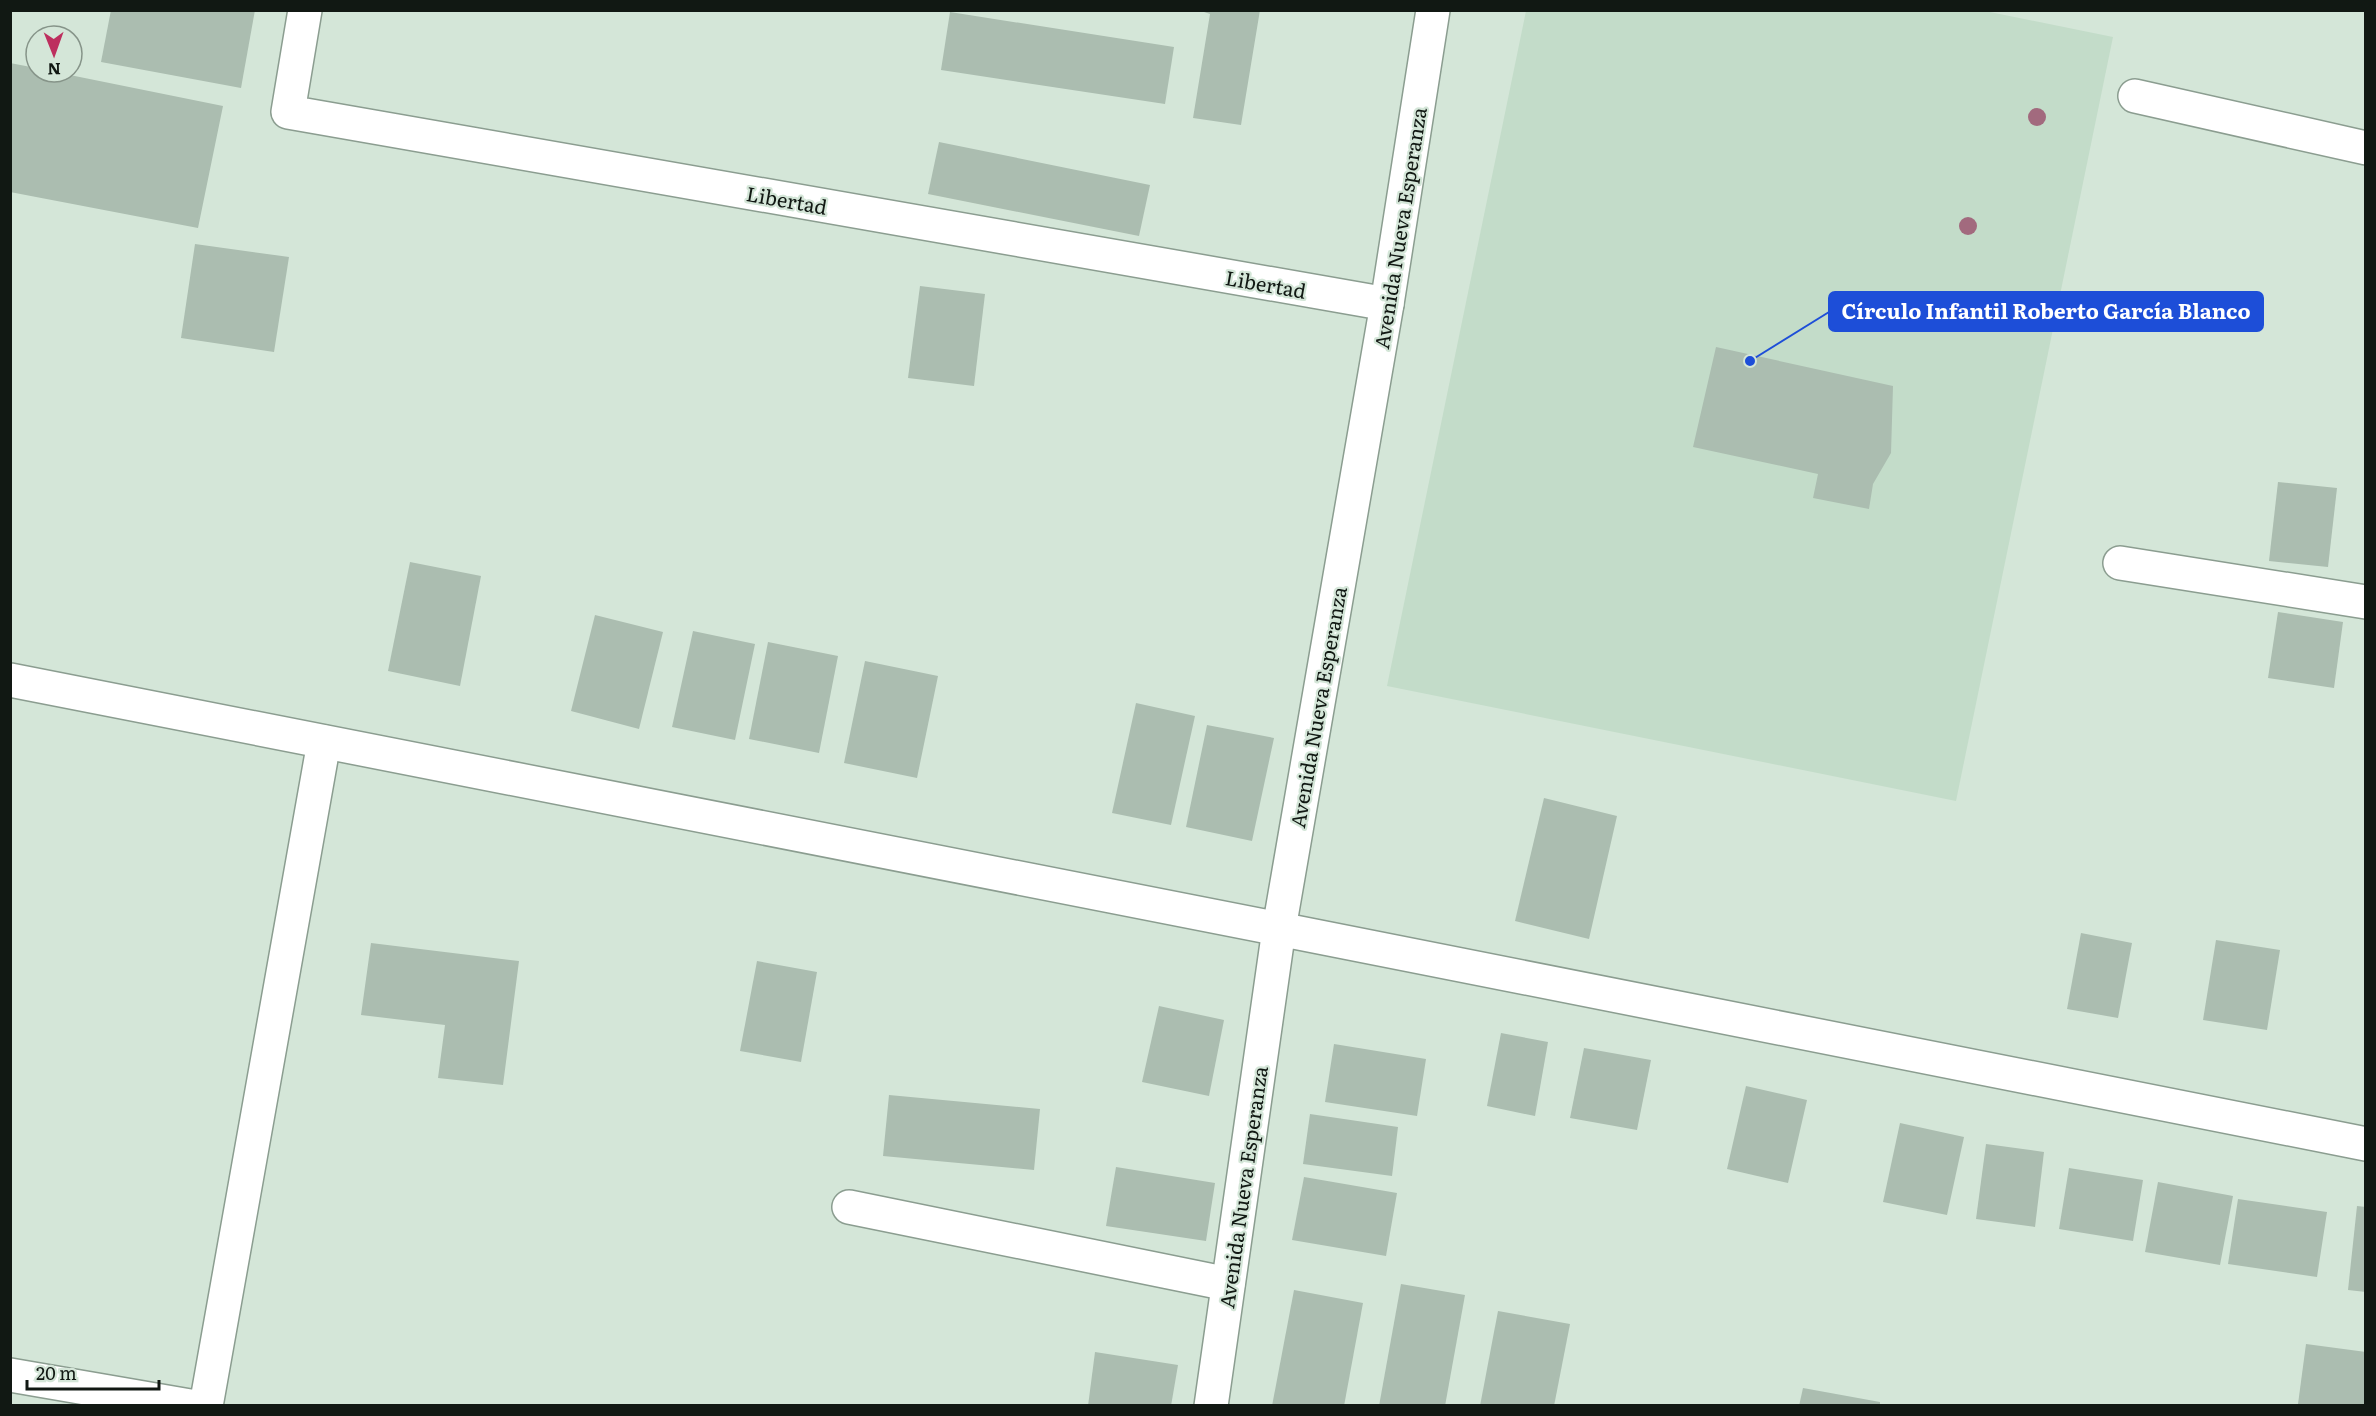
<svg xmlns="http://www.w3.org/2000/svg" width="2376" height="1416" viewBox="0 0 2376 1416" font-family="Literata,serif">
<rect width="100%" height="100%" fill="#d4e6d8"/>
<path fill="#c3dcc9" d="M1980 10 2113 37 1956 801 1387 686 1526 11Z"/>
<g fill="#abbdb0">
<path d="M111 10H255L241 88 101 62Z"/>
<path d="M1198 10H1260L1241 125 1193 118 1210 14Z"/>
<path d="M950 12 1174 47 1165 104 941 70Z"/>
<path d="M10 63 36 68V72H55L223 106 198 228 10 192Z"/>
<path d="M939 142 1150 185 1139 236 928 194Z"/>
<path d="M195 244 289 257 274 352 181 338Z"/>
<path d="M920 286 985 294 974 386 908 378Z"/>
<path d="M1716 347 1893 386 1891 453 1873 484 1869 509 1813 498 1818 474 1693 447Z"/>
<path d="M2278 482 2337 488 2328 567 2269 561Z"/>
<path d="M410 562 481 576 460 686 388 671Z"/>
<path d="M2278 612 2343 622 2334 688 2268 678Z"/>
<path d="M595 615 663 632 639 729 571 711Z"/>
<path d="M693 631 755 644 735 740 672 727Z"/>
<path d="M768 642 838 656 819 753 749 739Z"/>
<path d="M865 661 938 676 917 778 844 763Z"/>
<path d="M1136 703 1195 716 1171 825 1112 813Z"/>
<path d="M1207 725 1274 738 1252 841 1186 827Z"/>
<path d="M1544 798 1617 816 1589 939 1515 921Z"/>
<path d="M2081 933 2132 943 2118 1018 2067 1009Z"/>
<path d="M2216 940 2280 950 2267 1030 2203 1020Z"/>
<path d="M371 943 519 961 503 1085 438 1078 445 1025 361 1015Z"/>
<path d="M757 961 817 972 801 1062 740 1051Z"/>
<path d="M1159 1006 1224 1020 1209 1096 1142 1082Z"/>
<path d="M1501 1033 1548 1042 1535 1116 1487 1106Z"/>
<path d="M1334 1044 1426 1059 1417 1116 1325 1102Z"/>
<path d="M1584 1048 1651 1060 1637 1130 1570 1118Z"/>
<path d="M1746 1086 1807 1100 1788 1183 1727 1169Z"/>
<path d="M889 1095 1040 1109 1034 1170 883 1156Z"/>
<path d="M1310 1114 1398 1127 1392 1176 1303 1164Z"/>
<path d="M1900 1123 1964 1137 1947 1215 1883 1202Z"/>
<path d="M1986 1144 2044 1152 2035 1227 1976 1219Z"/>
<path d="M1116 1167 1215 1183 1206 1241 1106 1226Z"/>
<path d="M2069 1168 2143 1180 2133 1241 2059 1229Z"/>
<path d="M1304 1177 1397 1193 1386 1256 1292 1240Z"/>
<path d="M2158 1182 2233 1196 2220 1265 2145 1252Z"/>
<path d="M2238 1199 2327 1212 2317 1277 2228 1264Z"/>
<path d="M2357 1206 2366 1207V1292L2348 1290Z"/>
<path d="M1401 1284 1465 1295 1445 1406H1379Z"/>
<path d="M1294 1290 1363 1303 1344 1406H1272Z"/>
<path d="M1498 1311 1570 1324 1554 1406H1480Z"/>
<path d="M2306 1344 2366 1352V1406L2298 1404Z"/>
<path d="M1095 1352 1178 1365 1171 1406H1088Z"/>
<path d="M1803 1388 1880 1402V1406H1799Z"/>
</g>
<g fill="none" stroke-linecap="round" stroke-linejoin="round">
<defs>
<g id="minor">
<path d="M305 10 288 112 1387 304"/>
<path d="M2135 96 2366 148"/>
<path d="M2120 563 2366 602"/>
<path d="M849 1207 1228 1284"/>
<path d="M10 1375 190 1406"/>
<path d="M206 1406 324 742"/>
<path d="M1211 1406 1279 929 2366 1144"/>
</g>
<path id="tertiary" d="M10 680 1279 929 1387 304 1433 10"/>
</defs>
<use href="#minor" stroke="#8b9d90" stroke-width="36"/>
<use href="#tertiary" stroke="#8b9d90" stroke-width="36"/>
<use href="#minor" stroke="#fff" stroke-width="33"/>
<use href="#tertiary" stroke="#fff" stroke-width="33"/>
</g>
<g fill="#a26a7e">
<circle cx="2037" cy="117" r="9"/>
<circle cx="1968" cy="226" r="9"/>
<circle cx="1937" cy="323" r="9"/>
</g>
<g text-anchor="middle" dominant-baseline="central" stroke-width="4.5" stroke-linejoin="round" paint-order="stroke">
<g font-size="20" fill="#111813" stroke="#d4e6d8">
<text transform="translate(787 199) rotate(10)">Libertad</text>
<text transform="translate(1399 228) rotate(-81)">Avenida Nueva Esperanza</text>
<text transform="translate(1266 283) rotate(10)">Libertad</text>
<text transform="translate(1317 707) rotate(-80)">Avenida Nueva Esperanza</text>
<text transform="translate(1242 1187) rotate(-82)">Avenida Nueva Esperanza</text>
</g>
</g>
<path fill="none" stroke="#1d4ed8" stroke-width="2" d="M1750 361L1829 312"/>
<circle fill="#1d4ed8" stroke="#d4e6d8" stroke-width="2" cx="1750" cy="361" r="6"/>
<rect fill="#1d4ed8" stroke="#1d4ed8" stroke-width="2" x="1829" y="292" width="434" height="39" rx="6"/>
<g font-size="21" text-anchor="middle" font-weight="bold" fill="#fff">
<text x="2046" y="319">Círculo Infantil Roberto García Blanco</text>
</g>
<rect width="2376" height="1416" fill="none" stroke="#111813" stroke-width="24"/>
<g transform="translate(54 54) rotate(179)"><circle r="28" fill="#d4e6d8" stroke="#869489" stroke-width="1.5"/>
<path d="M0-4.5L10 22L0 15L-10 22Z" fill="#bd2f5e"/>
<text y="-9" font-size="16" font-weight="bold" text-anchor="middle" fill="#111813">N</text>
</g>
<path d="M27 1380v9h132v-9" fill="none" stroke="#111813" stroke-width="3"/>
<text x="36" y="1380" font-size="18" fill="#111813" stroke="#d4e6d8" stroke-width="4.5" paint-order="stroke">20 m</text>
</svg>
